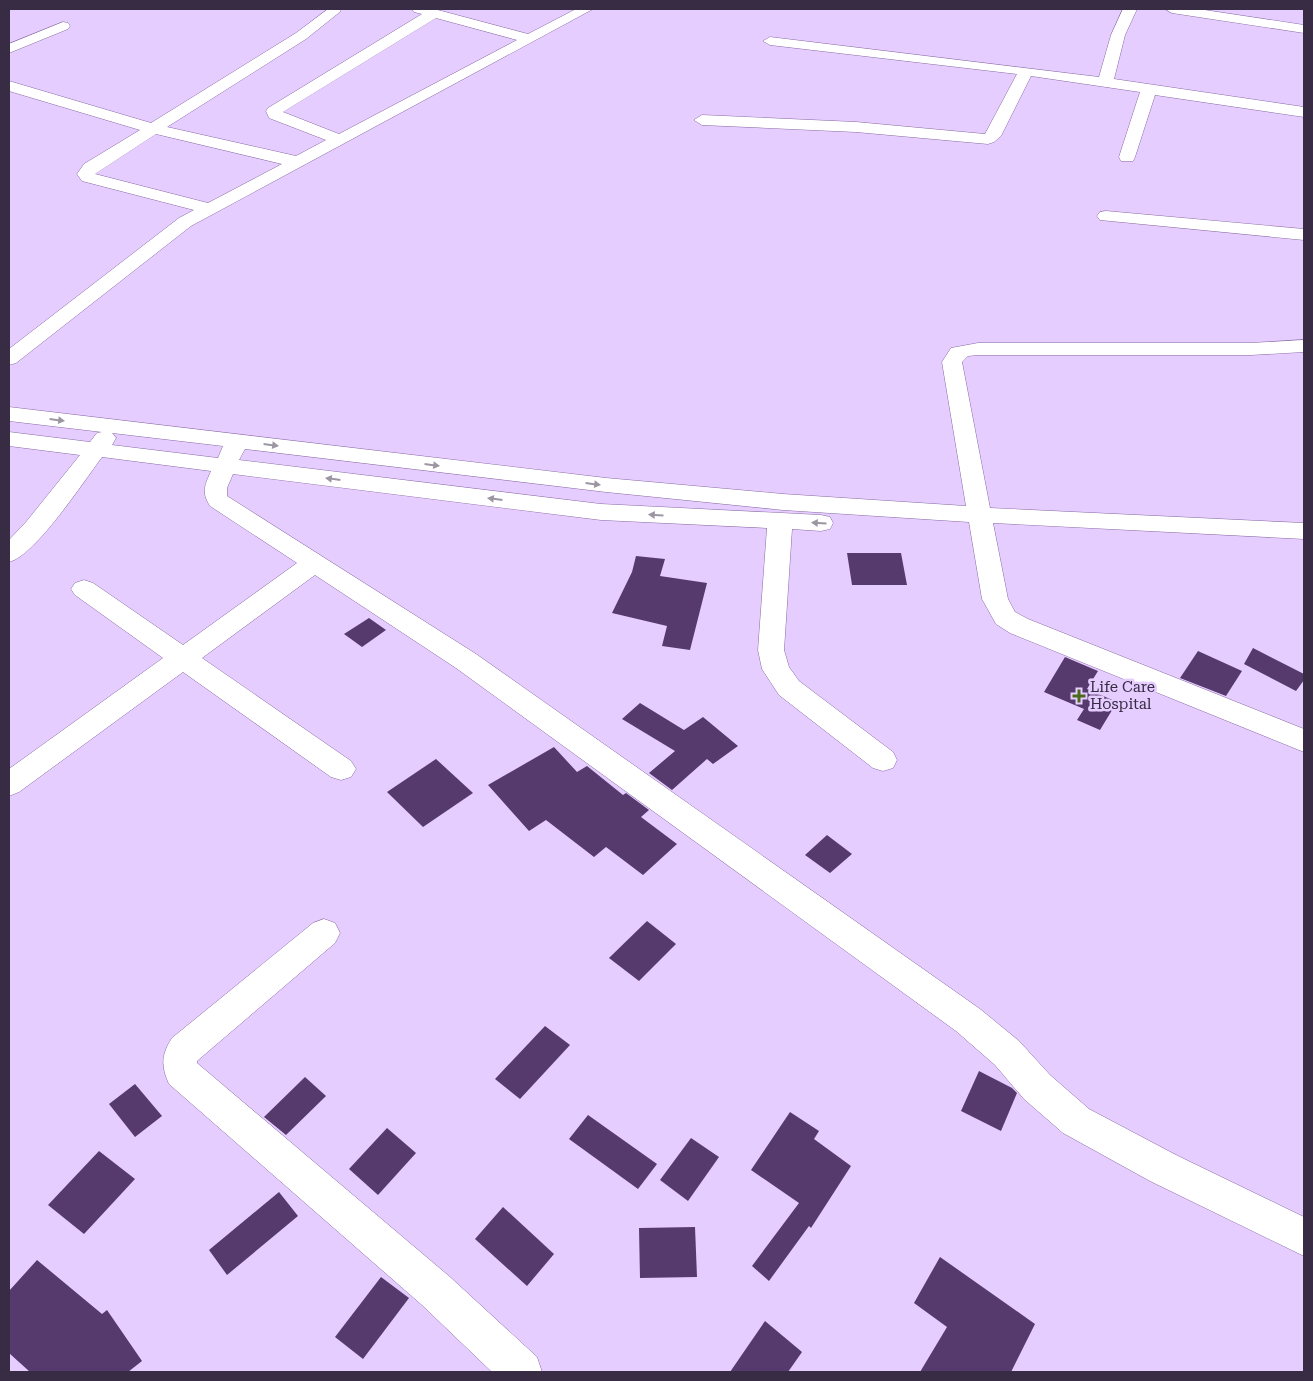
<svg xmlns="http://www.w3.org/2000/svg" width="1313" height="1381" viewBox="0 0 1313 1381" font-family="'Roboto Serif',serif">
<rect width="100%" height="100%" fill="#e6cdff"/>
<g fill="#563a6e">
<path d="M847 553H901L907 585H852Z"/>
<path d="M636 556 665 559 660 576 707 583 690 650 662 646 667 626 612 613 632 572Z"/>
<path d="M369 618 386 630 362 647 344 634Z"/>
<path d="M1253 648 1304 674V680L1296 691 1244 664Z"/>
<path d="M1198 651 1242 671 1226 696 1180 678Z"/>
<path d="M1065 657 1098 671 1087 689 1117 702 1100 730 1077 720 1084 709 1044 692Z"/>
<path d="M640 703 684 730 703 717 738 746 713 764 707 759 672 790 649 773 675 751 622 719Z"/>
<path d="M554 747 577 772 587 766 623 795 626 793 649 810 641 817 677 844 643 875 606 847 594 857 546 820 529 831 488 785Z"/>
<path d="M436 759 473 793 423 827 387 792Z"/>
<path d="M827 835 852 854 830 873 805 855Z"/>
<path d="M647 921 676 944 639 981 609 958Z"/>
<path d="M545 1026 570 1045 520 1099 495 1079Z"/>
<path d="M979 1071 1012 1088 1017 1093 1001 1131 961 1111Z"/>
<path d="M305 1077 326 1096 286 1135 264 1117Z"/>
<path d="M135 1084 162 1116 135 1137 109 1104Z"/>
<path d="M790 1112 819 1131 814 1139 851 1166 811 1228 809 1226 769 1281 752 1266 799 1203 751 1170Z"/>
<path d="M588 1115 657 1164 638 1189 569 1139Z"/>
<path d="M387 1128 416 1153 378 1195 349 1169Z"/>
<path d="M691 1138 719 1157 688 1201 660 1180Z"/>
<path d="M99 1151 135 1179 84 1234 48 1205Z"/>
<path d="M279 1192 298 1216 227 1275 209 1250Z"/>
<path d="M503 1207 554 1254 527 1286 475 1239Z"/>
<path d="M695 1227 697 1277 640 1278 639 1228Z"/>
<path d="M940 1257 1035 1324 1011 1372H920L947 1327 914 1303Z"/>
<path d="M37 1260 102 1314 107 1310 142 1361 128 1372H30L9 1353V1291Z"/>
<path d="M381 1277 409 1298 363 1359 335 1337Z"/>
<path d="M765 1321 802 1352 788 1372H730Z"/>
</g>
<g fill="none" stroke-linecap="round" stroke-linejoin="round">
<defs>
<g id="minor">
<path d="M328 9H339L341 11 306 39 167 127 296 156 326 140 269 118 266 111 268 108 422 14 414 12 412 9H434L528 34 576 9H593L191 226 16 363 9 365V349L179 218 194 210 82 181 77 174 84 164 140 130 9 91V81L151 123 296 33ZM436 18 517 40 339 134 283 112ZM156 134 282 164 208 203 95 174Z"/>
<path d="M1123 9H1137L1125 35 1114 79 1304 107V117L1155 95 1135 157 1133 161H1121L1119 157 1140 92 1031 76 1001 136 994 142 988 144 856 132 702 125 694 120 702 115 856 122 985 134 1017 74 770 45 763 41 770 37 1099 77 1111 35Z"/>
<path d="M1165 9H1198L1304 25V33L1172 13Z"/>
<path d="M63 22 68 23 70 26 68 29 9 53V44Z"/>
<path d="M1106 211 1304 229V240L1100 220 1097 216 1100 212Z"/>
<path d="M1304 340V352L1251 355H978L968 356 962 362 990 508 1304 523V539L993 523 1008 599 1015 612 1028 619 1304 729V752L1010 633 996 624 982 599 969 522 783 510 606 492 245 449 239 460 601 504 821 515 830 517 833 523 830 529 821 531 792 529 784 650 789 667 799 681 893 752 897 760 893 768 883 771 873 768 779 695 762 669 758 650 767 528 601 520 233 474 227 488V496L476 654 980 1009 1019 1041 1050 1075 1089 1109 1176 1155 1304 1217V1256L1150 1181 1063 1133 1024 1099 995 1065 956 1031 456 668 315 575 202 658 351 761 356 769 351 777 341 780 331 777 183 672 19 792 9 796V769L163 658 75 595 71 589 75 583 84 580 93 583 183 645 297 563 210 506C201 492 205 485 211 471L102 457C84 481 35 556 9 562V540L26 522 80 455 9 446V432L90 442 97 433 102 432 9 421V407L606 478 783 494 966 506 942 362 951 348 978 343H1251ZM112 433 223 446 218 458 112 445 116 438Z"/>
<path d="M324 919 335 923 340 933 335 943 197 1061V1063L450 1277 537 1357 542 1372H492L422 1305 169 1084C161 1066 161 1055 172 1038L313 923Z"/>
</g>
</defs>
<use href="#minor" stroke="#886ba3" stroke-width="1"/>
<use href="#minor" fill="#fff" fill-rule="evenodd"/>
</g>
<defs><path id="oneway-solid" d="M-6-.8H1V-3.2L6.5 0L1 3.2V.8H-6Z" transform="scale(1.25)"/></defs>
<g fill="#9c96a2">
<use href="#oneway-solid" transform="translate(57 420) rotate(7)"/>
<use href="#oneway-solid" transform="translate(271 445) rotate(7)"/>
<use href="#oneway-solid" transform="translate(432 465) rotate(7)"/>
<use href="#oneway-solid" transform="translate(333 479) rotate(-173)"/>
<use href="#oneway-solid" transform="translate(593 484) rotate(7)"/>
<use href="#oneway-solid" transform="translate(495 499) rotate(-173)"/>
<use href="#oneway-solid" transform="translate(656 515) rotate(-177)"/>
<use href="#oneway-solid" transform="translate(819 523) rotate(-177)"/>
</g>
<path fill="#4d691d" stroke="#e6cdff" stroke-width="2" d="M1076.5 688.5h5v5h5v5h-5v5h-5v-5h-5v-5h5z"/>
<g text-anchor="middle" dominant-baseline="central" stroke-width="5" stroke-linejoin="round" paint-order="stroke">
<g font-size="15" fill="#382c44" stroke="#e6cdff" text-anchor="start">
<text x="1090" y="687">Life Care<tspan x="1090" dy="17">Hospital</tspan></text>
</g>
</g>
<rect width="1313" height="1381" fill="none" stroke="#382c44" stroke-width="20"/>
</svg>
